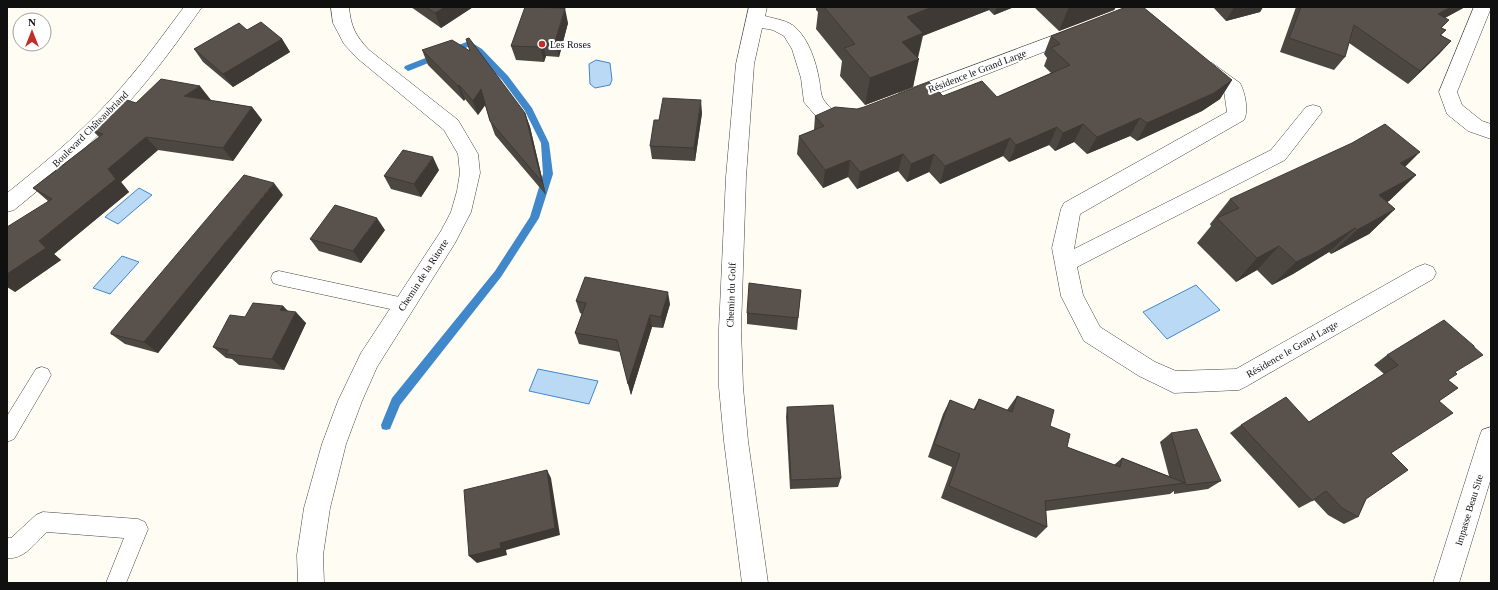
<svg xmlns="http://www.w3.org/2000/svg" width="1498" height="590" viewBox="0 0 1498 590" font-family="Georgia,serif">
<rect width="100%" height="100%" fill="#fffdf3"/>
<g fill="#b9d9f5" stroke="#4188cb">
<path d="M596 60 610 63 612 80 610 85 595 88 590 84 589 64Z"/>
<path d="M139 188 152 195 118 224 105 217Z"/>
<path d="M122 256 139 262 110 294 93 288Z"/>
<path d="M1196 285 1220 310 1167 339 1143 312Z"/>
<path d="M538 369 598 381 589 404 529 391Z"/>
</g>
<g fill="none" stroke-linecap="round" stroke-linejoin="round">
<path fill="#4188cb" fill-rule="evenodd" d="M469 41 482 49 508 76 532 108 549 143 553 174 539 218 501 277 400 405 390 429 386 430 382 429 381 425 392 398 495 271 530 217 543 174 541 143 525 111 502 80 476 53 468 47 411 70 408 71 404 68 405 66Z"/>
<defs>
<g id="service">
<path d="M279 271 404 298 410 300 413 305 410 310 404 312 279 285 273 283 271 278 273 273Z"/>
<path d="M42 367 48 369 51 375 48 381 14 439 7 442V416L36 369Z"/>
<path d="M43 512 138 519 145 522 148 529 126 583H106L124 538 47 532C35 543 24 560 7 558V538H11L36 515Z"/>
</g>
<g id="minor">
<path d="M184 7H202C194 19 185 30 177 42 128 109 79 158 14 210L7 212V193C50 159 91 124 126 82 147 58 165 32 184 7Z"/>
<path d="M331 7H349C351 27 355 35 369 50L458 120 478 154 480 173 471 212 455 243 377 367 362 401 346 444 330 508 323 555 324 583H298L297 555 304 508 322 444 338 401 361 353 441 231 451 212 457 191 460 173 458 154 444 130 357 58 344 44 333 23Z"/>
<path d="M749 7H767L765 16C775 19 788 20 796 28 809 40 816 62 819 79 822 95 819 97 832 109L852 110 859 112 862 117 859 122 852 124 827 123 820 121 804 102 801 78 792 49 784 36 773 30 762 28 754 64 746 177 741 329 743 387 748 441 768 583H742L724 441 719 387V329L726 177 736 64Z"/>
<path d="M1474 7H1491V8L1457 92 1462 105 1482 121 1491 124V139L1468 131 1447 114 1439 92Z"/>
<path d="M1076 27 1082 29 1085 33 1082 37 913 103 906 105 899 103 897 98 899 93Z"/>
<path d="M1206 61 1212 63 1240 83C1245 92 1249 111 1244 120L1080 214 1074 249 1271 150 1306 107 1313 105 1320 107 1322 112 1285 160 1077 267 1083 295 1100 327 1155 362 1176 371 1236 369 1417 267 1425 264 1433 267 1436 273 1433 279 1247 386 1239 390 1174 393 1139 376 1084 341 1061 296 1052 248 1061 209 1064 203 1227 112 1224 91 1200 71 1197 67 1200 63Z"/>
<path d="M1491 427V478L1459 583H1433L1479 438 1482 430Z"/>
</g>
</defs>
<use href="#service" stroke="#434343" stroke-width="1"/>
<use href="#minor" stroke="#434343" stroke-width="1"/>
<use href="#service" fill="#fff" fill-rule="evenodd"/>
<use href="#minor" fill="#fff" fill-rule="evenodd"/>
</g>
<g fill="#4d4741">
<path d="M411 7H473L441 28Z"/>
<path d="M816 7H1014L994 15 989 10 923 36 918 58 913 87 865 105 840 76 842 61 816 29 818 12 816 10Z"/>
<path d="M1034 7H1116L1114 10 1059 31Z"/>
<path d="M1213 7H1263L1260 12 1226 21Z"/>
<path d="M1296 7H1465L1445 18 1442 28 1446 30 1441 35 1451 41 1439 54 1408 84 1349 43 1345 57 1334 70 1280 52Z"/>
<path d="M568 23 559 57 546 56 544 62 516 60 511 46Z"/>
<path d="M247 30 282 39 290 52 233 87 203 62 194 49Z"/>
<path d="M1051 36 1232 80 1220 99 1202 111 1137 141 1130 136 1087 154 1074 142 1055 151 1049 145 1009 162 1003 156 940 184 929 172 907 182 898 171 857 189 848 177 823 188 797 154 799 136 814 130 815 116 857 109 943 96 997 97 1051 73 1044 66 1047 58 1044 54Z"/>
<path d="M422 50 525 113 530 127 546 195 495 135 490 121 485 105 478 115 465 99 464 101 428 65Z"/>
<path d="M210 100 252 107 262 120 233 161 158 150 121 182 129 192 54 254 61 260 15 292 48 201 33 188 99 137 93 131 136 103 211 100Z"/>
<path d="M702 113 695 161 652 159 650 146 659 120Z"/>
<path d="M1405 167 1416 175 1389 201 1387 202 1395 209 1369 234 1331 254 1329 252 1293 274 1272 285 1257 270 1236 282 1197 243 1211 226 1210 224 1230 199Z"/>
<path d="M439 170 421 197 391 189 384 176Z"/>
<path d="M283 195 158 353 125 344 111 334Z"/>
<path d="M385 230 361 263 319 251 310 239Z"/>
<path d="M801 290 797 330 747 324V313Z"/>
<path d="M576 301 670 304 663 328 652 327 631 395 620 352 579 344 575 333 582 314 580 313Z"/>
<path d="M283 306 288 311 306 323 284 370 239 365 232 359 226 358 213 347 245 317Z"/>
<path d="M1387 355 1455 372 1448 380 1439 401 1391 453 1366 499 1358 517 1344 524 1328 515 1314 500 1299 508 1230 433 1241 425 1309 422 1384 374 1374 365Z"/>
<path d="M1017 396 1050 426 1067 447 1114 465 1122 458 1169 476 1160 442 1171 433 1221 481 1208 489 1174 494V491L1170 494 1046 511 1047 527 1036 538 941 498 952 467 928 457 943 414 950 400 973 410 979 399 1007 410Z"/>
<path d="M787 407 841 478 838 487 790 489 786 417Z"/>
</g>
<g fill="#3e3935">
<path d="M445 7H473L441 28 435 13Z"/>
<path d="M932 7H990L989 10 922 36 917 60 919 59 913 87 865 105 870 78 907 17Z"/>
<path d="M997 7H1014L994 15Z"/>
<path d="M1069 7H1116L1114 10 1059 31Z"/>
<path d="M1234 7H1263L1260 12 1226 21Z"/>
<path d="M1451 7H1465L1426 28 1438 14Z"/>
<path d="M565 8 568 23 559 57 555 42Z"/>
<path d="M282 39 290 52 233 87 223 74Z"/>
<path d="M1451 41 1439 54 1408 84 1420 71Z"/>
<path d="M542 42 546 56 544 62 540 47Z"/>
<path d="M1232 80 1220 99 1202 111 1137 141 1147 123Z"/>
<path d="M459 85 465 99 464 101 458 86Z"/>
<path d="M200 86 211 100 195 110 184 96Z"/>
<path d="M481 89 486 104 478 115 473 101Z"/>
<path d="M701 100 702 113 695 161 694 148Z"/>
<path d="M252 107 262 120 233 161 223 148Z"/>
<path d="M525 113 530 127 546 195 542 182Z"/>
<path d="M1140 118 1130 136 1087 154 1097 137Z"/>
<path d="M1083 124 1074 142 1055 151 1063 133Z"/>
<path d="M1057 127 1049 145 1009 162 1016 145Z"/>
<path d="M146 137 158 150 121 182 129 192 54 254 61 260 15 292 7 287V274L108 169Z"/>
<path d="M1010 138 1003 156 940 184 945 166Z"/>
<path d="M1420 152 1394 178 1400 163Z"/>
<path d="M903 154 898 171 857 189 860 172Z"/>
<path d="M934 154 929 172 907 182 911 164Z"/>
<path d="M433 157 439 170 421 197 414 184Z"/>
<path d="M850 160 848 177 823 188 825 170Z"/>
<path d="M1416 175 1389 201 1353 220 1379 195Z"/>
<path d="M274 183 283 195 158 353 144 342Z"/>
<path d="M1395 209 1369 234 1331 254 1357 230Z"/>
<path d="M377 218 385 230 361 263 353 251Z"/>
<path d="M1355 228 1329 252 1293 274 1272 285 1296 262Z"/>
<path d="M1279 246 1257 270 1236 282 1257 258Z"/>
<path d="M668 292 670 304 663 328 661 317Z"/>
<path d="M283 306 293 317 296 312 306 323 284 370 272 359 280 310Z"/>
<path d="M650 315 652 327 631 395 628 384Z"/>
<path d="M547 470 551 478 560 535 506 550 507 555 477 563 469 556Z"/>
</g>
<g fill="#59524c" stroke="#3e3935">
<path d="M426 7H445L435 13Z"/>
<path d="M525 7 565 8 555 42H542L540 47 511 46Z"/>
<path d="M824 7H932L907 17 923 33 902 42 919 59 870 78 844 48 855 44Z"/>
<path d="M1126 7H1143L1232 80 1214 93 1147 123 1140 118 1097 137 1083 124 1063 133 1057 127 1016 145 1010 138 945 166 934 154 911 164 903 154 860 172 850 160 825 170 799 136 824 126 815 116 835 107 857 109 864 107 929 82 943 96 982 81 997 97 1070 65 1051 48 1060 44 1051 36Z"/>
<path d="M1301 7H1451L1438 14 1449 20 1441 28 1446 30 1440 35 1451 41 1420 71 1354 25 1345 57 1289 38Z"/>
<path d="M261 22 282 39 223 74 194 49 239 23 247 30Z"/>
<path d="M469 38 525 113 542 182 490 121 481 89 473 101 459 85 458 86 422 50 452 40 470 51 466 39Z"/>
<path d="M161 79 200 86 184 96 252 107 223 148 146 137 108 169 116 179 39 241 46 248 7 274V227L52 199 33 188 103 134 93 131 127 100 136 103Z"/>
<path d="M663 98 701 100 694 148 650 146 654 120H659Z"/>
<path d="M1385 124 1420 152 1400 163 1416 175 1379 195 1395 209 1357 230 1355 228 1318 251 1296 262 1279 246 1257 258 1217 218 1239 208 1230 199 1352 143Z"/>
<path d="M403 150 433 157 414 184 384 176Z"/>
<path d="M244 175 274 183 144 342 111 334V332Z"/>
<path d="M335 205 377 218 353 251 310 239Z"/>
<path d="M585 277 668 292 661 317 650 315 628 384 617 340 575 333 586 303 576 301Z"/>
<path d="M749 283 801 290 798 318 747 313Z"/>
<path d="M253 303 283 306 280 310 296 312 272 359 226 354 228 350 213 347 230 315 245 317Z"/>
<path d="M1444 320 1474 346V347L1483 355 1455 372 1457 374 1448 380 1458 388 1439 401 1453 413 1391 453 1408 470 1366 499 1358 517 1342 508 1326 491 1312 501 1241 425 1286 397 1309 422 1398 365 1387 355Z"/>
<path d="M1017 396 1054 410 1050 426 1070 434 1067 447 1120 467 1122 458 1185 483 1045 501 1047 527 949 486 960 454 934 444 950 400 975 410 979 399 1012 412Z"/>
<path d="M833 405 841 478 791 480 787 407Z"/>
<path d="M1197 429 1221 481 1186 485 1171 433Z"/>
<path d="M547 470 555 528 500 543 501 548 469 556 464 490Z"/>
</g>
<circle fill="#be2f29" stroke="#fff" stroke-width="1.5" cx="542" cy="44" r="4"/>
<g text-anchor="middle" dominant-baseline="central" stroke-width="4" stroke-linejoin="round" paint-order="stroke">
<g font-size="10" fill="#101010" stroke="#fff" text-anchor="start">
<text x="550" y="44">Les Roses</text>
</g>
<g font-size="10" fill="#101010" stroke="#fff">
<text transform="translate(977 71) rotate(-21)">Résidence le Grand Large</text>
<text transform="translate(90 129) rotate(-45)">Boulevard Châteaubriand</text>
<text transform="translate(423 275) rotate(-57)">Chemin de la Ritorte</text>
<text transform="translate(731 295) rotate(-88)">Chemin du Golf</text>
<text transform="translate(1292 349) rotate(-30)">Résidence le Grand Large</text>
<text transform="translate(1469 510) rotate(-73)">Impasse Beau Site</text>
</g>
</g>
<rect width="1498" height="590" fill="none" stroke="#101010" stroke-width="16"/>
<g transform="translate(32 32)"><circle r="19" fill="#ffffff" stroke="#9f9f9f"/>
<path d="M0-3L7 15L0 10L-7 15Z" fill="#be2f29"/>
<text y="-6" font-size="11" font-weight="bold" text-anchor="middle" fill="#101010">N</text>
</g>
</svg>
